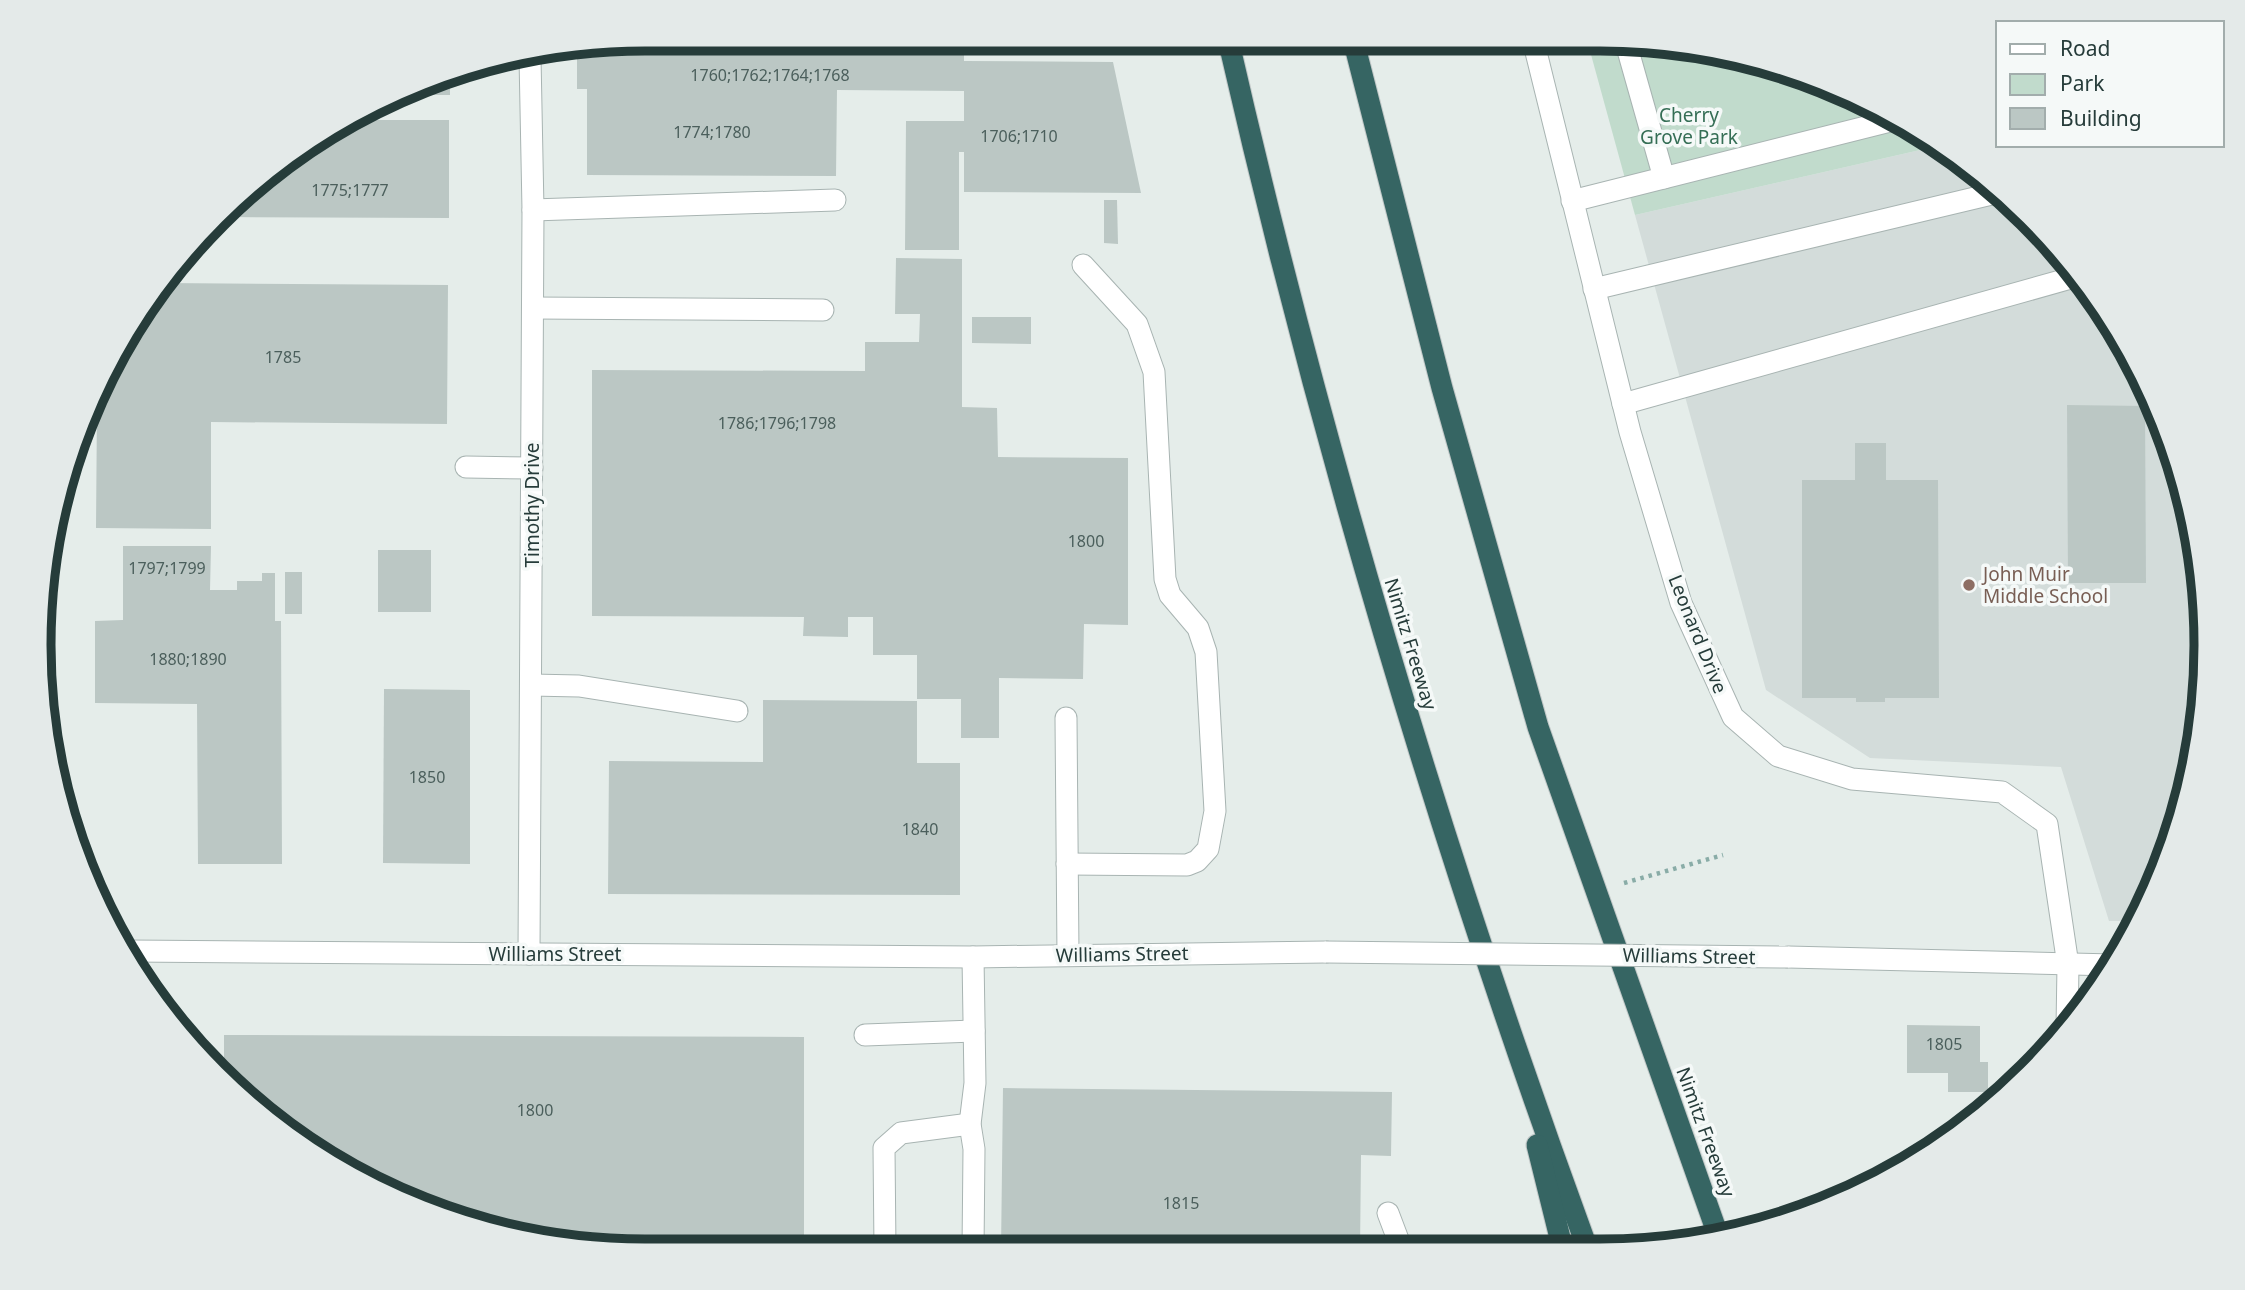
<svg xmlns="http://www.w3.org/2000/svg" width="2245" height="1290" viewBox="0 0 2245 1290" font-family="'Noto Sans',sans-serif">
<rect width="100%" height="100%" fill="#e5edea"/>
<path fill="#d3dcda" d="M1942 145 2029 216 2104 308 2160 413 2195 526 2206 645 2195 763 2160 877 2137 921H2109L2061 767 1870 758 1766 690 1635 215Z"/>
<path fill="#c1dbcc" d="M1587 40H1640L1795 71 1937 140 1942 145 1635 215Z"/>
<g fill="#bbc7c4">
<path d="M645 39H964V61L1113 62 1141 193 964 192V152H959V250H905L906 121H964V91L837 90 836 176 587 175V89H577V50Z"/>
<path d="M450 71V95H405L429 82Z"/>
<path d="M359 120H449V218L226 217 276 164Z"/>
<path d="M1104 200H1117L1118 244 1104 243Z"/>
<path d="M896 258 962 259V407L997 408 998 457 1128 458V625L1084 624 1083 679 999 678V738H961V699H917V655H873V617H848V637L803 636 804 617 592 616V370L865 371V342H919L920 314H895Z"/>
<path d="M164 283 448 285 447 424 211 422V529L96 528 97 405 141 308Z"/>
<path d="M972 317H1031V344L972 343Z"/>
<path d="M2067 405 2145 406 2146 583H2068Z"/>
<path d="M1855 443H1886V480H1938L1939 698H1885V702H1856V698H1802V480H1855Z"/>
<path d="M123 546H211L210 590H237V581H262V573H275V621H281L282 864H198L197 704 95 703V621L123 620Z"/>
<rect x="378" y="550" width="53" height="62"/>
<rect x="285" y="572" width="17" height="42"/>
<path d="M384 689 470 690V864L383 863Z"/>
<path d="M763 700 917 701V763H960V895L608 894 609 761 763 762Z"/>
<path d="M1907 1025 1980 1026V1062H1988V1092H1948V1073H1907Z"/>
<path d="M224 1035 804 1037V1250H605L450 1219 308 1150 224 1071Z"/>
<path d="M1003 1088 1392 1092 1391 1156 1361 1155 1360 1250H1001Z"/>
<path d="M1970 1119 1952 1133 1950 1134 1949 1122Z"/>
<path d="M1938 1144 1910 1165 1908 1148Z"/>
</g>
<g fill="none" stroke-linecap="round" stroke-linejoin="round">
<defs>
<g id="service">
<path d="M1625 40 1664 178"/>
<path d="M1572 201 1894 120"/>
<path d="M533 210 835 200"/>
<path d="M1594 289 2000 192"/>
<path d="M533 308 823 310"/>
<path d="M1623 404 2078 276"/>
<path d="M466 467 532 468"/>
<path d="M531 685 579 686 737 711"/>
<path d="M1066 718 1068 955"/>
<path d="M1067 864 1187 865 1197 861 1208 849 1215 811 1206 652 1198 628 1170 595 1165 579 1154 372 1137 324 1083 265"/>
<path d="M973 957 975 1083 970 1124 974 1149 973 1250"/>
<path d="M865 1035 974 1031"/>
<path d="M1388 1213 1402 1250"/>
<path d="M885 1250 884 1148 901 1133 970 1124"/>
</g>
<g id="minor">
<path d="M1533 40 1630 432 1681 603 1733 717 1778 756 1852 779 2002 792 2047 824 2068 965 2067 1028"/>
<path d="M529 954 533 210 530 57"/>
</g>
<g id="tertiary">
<path d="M130 951 973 957 1326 952"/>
<path d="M1788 957 2113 965"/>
</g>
<g id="motorway">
<path d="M1228 39C1322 450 1443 855 1588 1250"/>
<path d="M1353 39 1442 388 1538 727 1718 1235"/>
<path d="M1537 1145 1563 1250"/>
</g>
</defs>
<use href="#service" stroke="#a8b4b2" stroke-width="23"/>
<use href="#minor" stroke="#a8b4b2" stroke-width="23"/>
<use href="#tertiary" stroke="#a8b4b2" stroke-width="23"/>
<use href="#motorway" stroke="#c2c8c8" stroke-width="23"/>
<path stroke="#89aca7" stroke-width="4.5" stroke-dasharray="3.5 5" stroke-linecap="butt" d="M1624 883 1723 855"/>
<use href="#service" stroke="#fff" stroke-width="21"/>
<use href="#minor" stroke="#fff" stroke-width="21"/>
<use href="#tertiary" stroke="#fff" stroke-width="21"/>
<use href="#motorway" stroke="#366563" stroke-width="21"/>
<defs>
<path id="tertiary-bridge" d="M1326 952 1788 957"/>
</defs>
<use href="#tertiary-bridge" stroke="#a8b4b2" stroke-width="23" stroke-linecap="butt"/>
<use href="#tertiary-bridge" stroke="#fff" stroke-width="21"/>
</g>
<circle fill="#8d6e63" stroke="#f5f9f8" stroke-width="2.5" cx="1969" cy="585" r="7"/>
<g text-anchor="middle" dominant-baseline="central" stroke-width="7" stroke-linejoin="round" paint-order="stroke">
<g font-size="16" fill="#4b5f5c">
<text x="770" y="75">1760;1762;1764;1768</text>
<text x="712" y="132">1774;1780</text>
<text x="1019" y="136">1706;1710</text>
<text x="350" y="190">1775;1777</text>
<text x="283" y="357">1785</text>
<text x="777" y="423">1786;1796;1798</text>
<text x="1086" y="541">1800</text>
<text x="167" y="568">1797;1799</text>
<text x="188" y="659">1880;1890</text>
<text x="427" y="777">1850</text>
<text x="920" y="829">1840</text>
<text x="1944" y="1044">1805</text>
<text x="535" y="1110">1800</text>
<text x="1181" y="1203">1815</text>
</g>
<g font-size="19" fill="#356e55" stroke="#f5f9f8">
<text x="1689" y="115">Cherry<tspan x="1689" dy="22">Grove Park</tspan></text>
</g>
<g font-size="19" fill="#263c3a" stroke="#f5f9f8">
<text transform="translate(532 505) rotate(-90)">Timothy Drive</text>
<text transform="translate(1698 634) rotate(68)">Leonard Drive</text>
<text transform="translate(1411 644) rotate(73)">Nimitz Freeway</text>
<text x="555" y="954">Williams Street</text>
<text transform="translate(1122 954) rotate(-1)">Williams Street</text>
<text transform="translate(1689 956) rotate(1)">Williams Street</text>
<text transform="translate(1706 1132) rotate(70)">Nimitz Freeway</text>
</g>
<g font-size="19" fill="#785e54" stroke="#f5f9f8" text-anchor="start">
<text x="1983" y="574">John Muir<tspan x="1983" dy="22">Middle School</tspan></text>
</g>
</g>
<path d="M0 0H2245V1290H0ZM645 51H1600A594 594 0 0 1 2194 645V645A594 594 0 0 1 1600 1239H645A594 594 0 0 1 51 645V645A594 594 0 0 1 645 51Z" fill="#e4eae9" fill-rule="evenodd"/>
<path fill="none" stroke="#263c3a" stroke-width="9" d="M645 51H1600A594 594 0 0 1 2194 645V645A594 594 0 0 1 1600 1239H645A594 594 0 0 1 51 645V645A594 594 0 0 1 645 51Z"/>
<rect x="1996" y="21" width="228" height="126" fill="#f5f9f8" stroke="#a2adac" stroke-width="2"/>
<rect x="2010" y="44" width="35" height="10" fill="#ffffff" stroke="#a2adac" stroke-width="2"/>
<text x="2060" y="56" font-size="21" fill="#263c3a">Road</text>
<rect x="2010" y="74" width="35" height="21" fill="#c1dbcc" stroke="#a2adac" stroke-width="2"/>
<text x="2060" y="91" font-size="21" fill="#263c3a">Park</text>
<rect x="2010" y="108" width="35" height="21" fill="#bbc7c4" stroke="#a2adac" stroke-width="2"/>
<text x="2060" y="126" font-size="21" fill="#263c3a">Building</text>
</svg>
